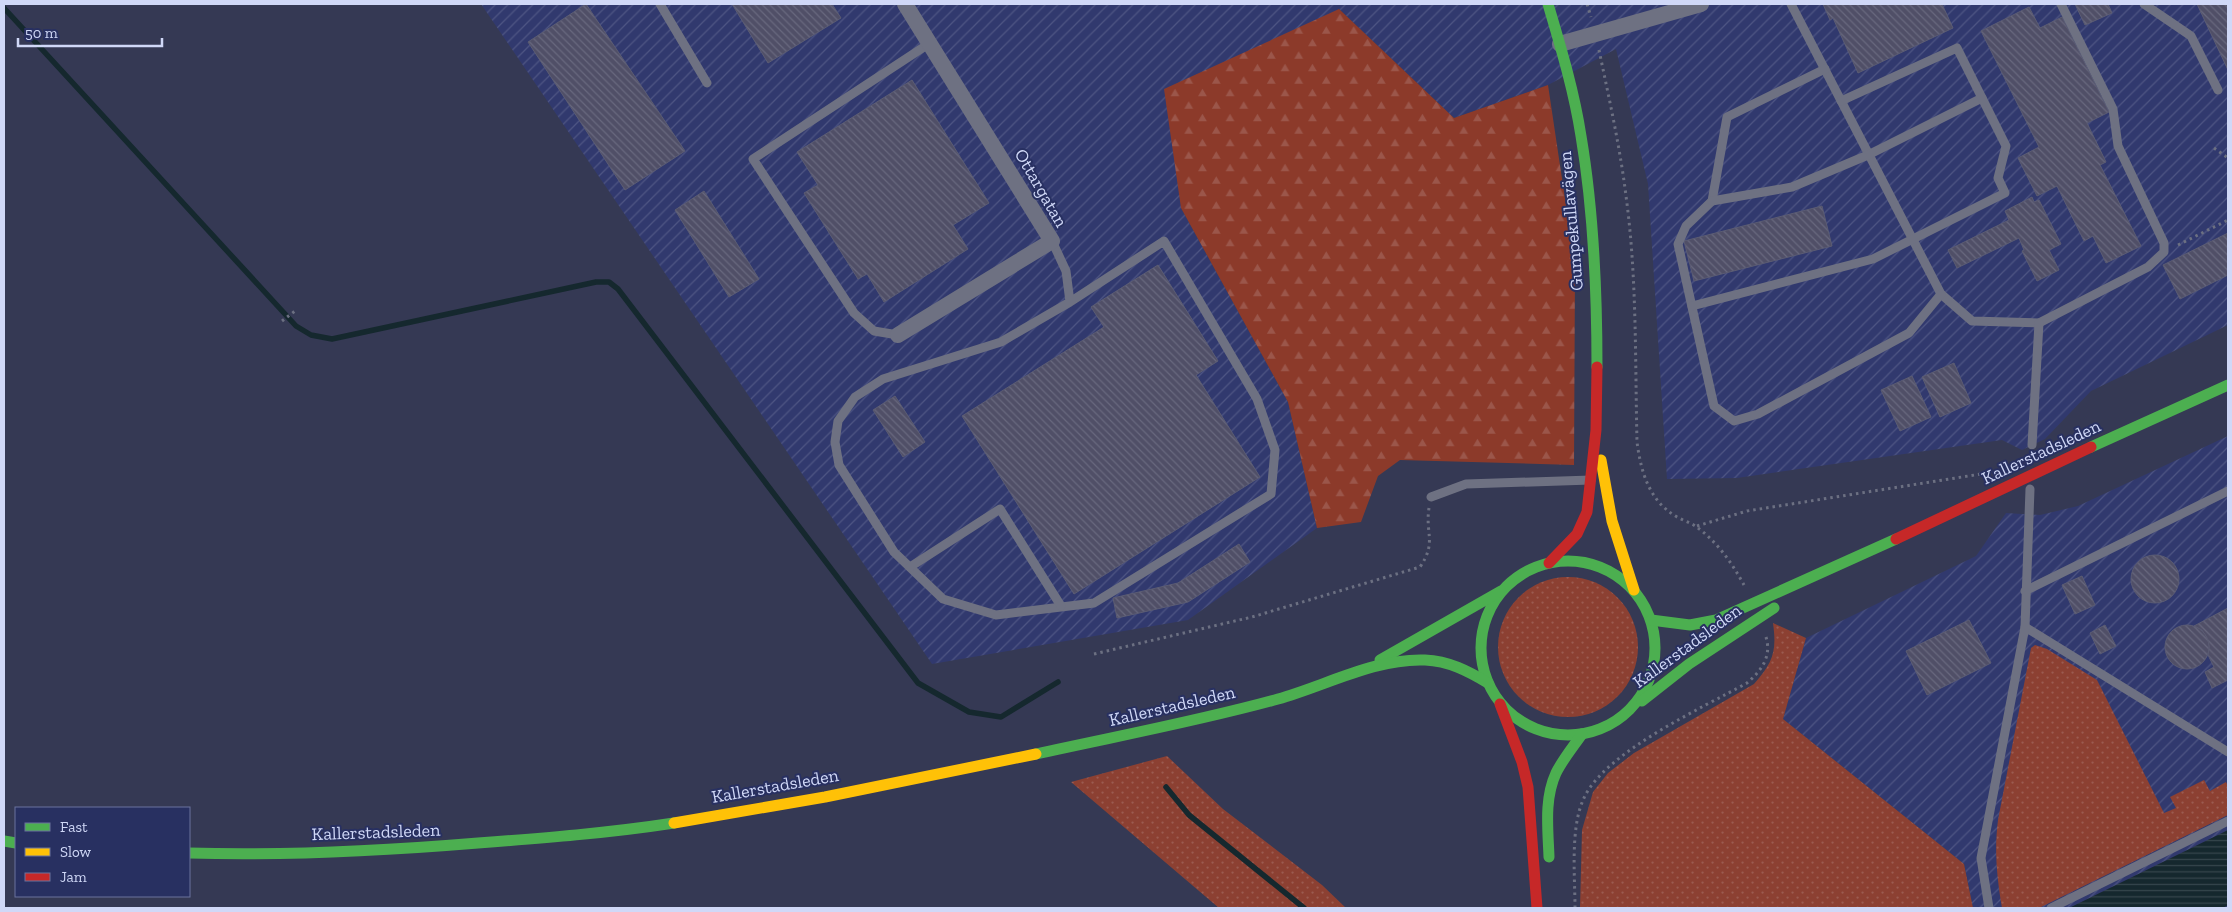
<svg xmlns="http://www.w3.org/2000/svg" width="2232" height="912" viewBox="0 0 2232 912" font-family="'Zilla Slab',serif">
<defs>
<pattern id="industrial-furrows" width="10" height="10" patternUnits="userSpaceOnUse" patternTransform="scale(1.25)"><rect width="10" height="10" fill="#31396e"/><path d="M-1 1l2-2M0 10L10 0M9 11l2-2" fill="none" stroke="#4e5583"/></pattern>
<pattern id="grass-dots" width="8" height="8" patternUnits="userSpaceOnUse" patternTransform="scale(1.25)"><rect width="8" height="8" fill="#8c4032"/><path d="M2 2h.1M6 6h.1" fill="none" stroke="#9b5b50" stroke-width="1.8" stroke-linecap="round"/></pattern>
<pattern id="forest-firs" width="22" height="20" patternUnits="userSpaceOnUse" patternTransform="scale(1.25)"><rect width="22" height="20" fill="#8c3a2a"/><path d="M5 1l3.5 6h-7zM16 11l3.5 6h-7z" fill="#9b564a"/></pattern>
<pattern id="water-rules" width="6" height="5" patternUnits="userSpaceOnUse" patternTransform="scale(1.25)"><rect width="6" height="5" fill="#15282e"/><path d="M0 2.5h6" fill="none" stroke="#36464d"/></pattern>
<pattern id="building-back-hatch" width="6" height="6" patternUnits="userSpaceOnUse" patternTransform="scale(1.25)"><rect width="6" height="6" fill="#504f67"/><path d="M-1 5l2 2M0 0l6 6M5-1l2 2" fill="none" stroke="#68687e"/></pattern>
</defs>
<rect width="100%" height="100%" fill="#353954"/>
<g fill="url(#industrial-furrows)">
<path d="M481 4H2228V325L2091 391 2045 439 2022 450 2002 440 1737 478 1667 479 1648 184 1616 49 1548 85 1454 118 1339 9 1181 208 1288 402 1317 528 1188 620 932 664Z"/>
<path d="M2228 436V908H1973L1964 864 1783 719 1806 638 1976 556 2006 513 2040 515 2078 506Z"/>
</g>
<g fill="url(#grass-dots)">
<circle cx="1568" cy="647" r="70"/>
<path d="M1773 623 1806 638 1783 719 1964 864 1973 908H1580L1582 830 1593 792 1608 773 1634 753 1754 684C1773 662 1777 652 1773 623Z"/>
<path d="M2035 645 2047 649 2097 680 2164 813 2176 808 2170 797 2204 780 2210 791 2226 782 2228 786V815L2039 908H2002C1997 878 1994 851 1998 820L2031 648Z"/>
<path d="M1167 756 1223 809 1322 885 1346 908H1219L1071 782Z"/>
</g>
<path fill="url(#forest-firs)" d="M1339 9 1454 118 1548 85 1575 266 1574 465 1400 460 1378 476 1361 522 1317 528 1288 402 1181 208 1164 89Z"/>
<path fill="url(#water-rules)" d="M2228 830V905L2223 908H2069Z"/>
<g fill="none" stroke-linecap="round" stroke-linejoin="round">
<g stroke="#15282e" stroke-width="5.5">
<path d="M4 8 296 326 311 335 332 339 596 282H609L618 289 918 683 969 712 1001 717 1058 682"/>
<path d="M1166 787 1189 815 1304 908"/>
</g>
</g>
<g fill="url(#building-back-hatch)" stroke="#5b5c73">
<path d="M586 4 685 151 625 190 528 42Z"/>
<path d="M732 4H832L841 18 768 63Z"/>
<path d="M1823 4H1942L1953 28 1858 73 1833 18 1830 20Z"/>
<path d="M2075 4H2108L2112 13 2085 25Z"/>
<path d="M2197 4H2228V70Z"/>
<path d="M2029 7 2040 28 2062 17 2109 112 2087 123 2106 162 2100 165 2141 246 2106 263 2093 236 2084 241 2057 186 2037 196 2018 158 2039 147 1981 31Z"/>
<path d="M912 80 989 203 953 225 968 249 884 302 867 274 858 279 804 193 818 185 797 152Z"/>
<path d="M704 191 759 279 729 297 675 210Z"/>
<path d="M2032 197 2034 202 2039 200 2061 244 2049 250 2059 270 2037 281 2022 251 2024 250 2019 238 1957 268 1948 250 2009 220 2005 211Z"/>
<path d="M1822 206 1832 246 1694 281 1684 241Z"/>
<path d="M2228 233V275L2180 299 2163 265Z"/>
<path d="M1158 265 1218 361 1196 375 1260 477 1074 594 962 416 1104 327 1091 307Z"/>
<path d="M1954 363 1971 403 1940 417 1922 377Z"/>
<path d="M1912 376 1931 417 1900 431 1881 390Z"/>
<path d="M895 396 925 442 903 457 873 410Z"/>
<path d="M1239 544 1250 562 1188 602 1117 618 1113 598 1178 583Z"/>
<circle cx="2155" cy="579" r="24"/>
<path d="M2082 576 2095 605 2075 614 2062 585Z"/>
<path d="M2228 608V680L2212 688 2205 672 2214 667 2208 655 2209 646 2207 638 2202 630 2194 626Z"/>
<path d="M1969 620 1991 663 1927 695 1906 651Z"/>
<circle cx="2187" cy="647" r="22"/>
<path d="M2105 625 2116 646 2100 654 2090 633Z"/>
</g>
<g fill="none" stroke-linecap="round" stroke-linejoin="round">
<g stroke="#6c7082" stroke-width="3" stroke-dasharray="2.5 4" stroke-linecap="butt">
<path d="M1587 4 1591 17"/>
<path d="M1599 50C1609 98 1620 147 1626 196 1637 277 1635 360 1637 442 1641 472 1649 501 1677 517 1684 521 1692 523 1698 528 1718 543 1732 563 1744 585"/>
<path d="M2214 148 2228 158"/>
<path d="M2178 245 2228 220"/>
<path d="M282 321 295 311"/>
<path d="M1697 526 1747 511 1981 474"/>
<path d="M1094 654 1252 617 1420 567C1437 542 1425 534 1429 508"/>
<path d="M1575 908C1575 876 1570 827 1584 798 1605 752 1702 708 1747 683 1761 671 1772 657 1766 637"/>
</g>
<g stroke="#6e7182" stroke-width="9">
<path d="M660 4 707 83"/>
<path d="M1791 4 1941 294 1972 321 2039 323 2148 267 2164 252V243L2118 146 2113 109 2061 4"/>
<path d="M2144 4 2191 36 2218 90"/>
<path d="M1825 69 1727 117 1712 201 1686 226 1678 244 1714 406 1734 421 1758 414 1909 333 1941 294"/>
<path d="M1712 201 1792 187 1868 155 1982 98"/>
<path d="M1052 241 1066 271 1070 302 1001 342 883 379 855 397 838 421 835 442 839 465 894 552 943 599 996 615 1094 603 1271 494 1275 450 1257 399 1164 241 1070 302"/>
<path d="M1692 306 1873 259 2005 193 1998 178 2006 146 1957 48 1841 101"/>
<path d="M898 335 874 331 854 313 753 159 930 43"/>
<path d="M2032 445 2039 323"/>
<path d="M1431 497 1466 484 1591 480"/>
<path d="M910 567 1000 509 1061 606"/>
<path d="M2025 591 2228 491"/>
<path d="M2025 627 2228 752"/>
<path d="M1989 908 1981 858 2025 627 2030 489"/>
<path d="M2051 908 2228 821"/>
</g>
<g stroke="#6e7182" stroke-width="16">
<path d="M1560 44 1701 4"/>
<path d="M898 335 1052 241 905 4"/>
</g>
<g stroke="#4caf50" stroke-width="11">
<path d="M1548 4C1561 48 1574 91 1581 136 1594 213 1597 290 1597 367"/>
<path d="M2091 447 2228 385"/>
<circle cx="1568" cy="648" r="87"/>
<path d="M1651 620 1690 625 1716 620 1896 539"/>
<path d="M1380 660 1501 591"/>
<path d="M1642 701 1689 664 1774 608"/>
<path d="M1036 754C1117 736 1199 721 1278 699 1325 686 1375 658 1425 660 1449 661 1468 671 1488 683"/>
<path d="M4 841 16 843"/>
<path d="M189 853C286 856 381 851 478 843 544 838 609 833 674 823"/>
<path d="M1549 857C1548 829 1544 799 1556 773 1563 759 1573 747 1582 734"/>
</g>
<g stroke="#ffc107" stroke-width="11">
<path d="M1601 460 1612 521 1634 590"/>
<path d="M674 823 825 797 1036 754"/>
</g>
<g stroke="#c62828" stroke-width="11">
<path d="M1896 539 2091 447"/>
<path d="M1549 563 1577 534 1587 512 1596 430 1597 367"/>
<path d="M1500 704 1522 762 1528 787 1537 908"/>
</g>
</g>
<g text-anchor="middle" dominant-baseline="central" stroke-width="4" stroke-linejoin="round" paint-order="stroke">
<g font-size="18" fill="#d0d8f7" stroke="#283061">
<text transform="translate(1041 188) rotate(60)">Ottargatan</text>
<text transform="translate(1571 221) rotate(-95)">Gumpekullavägen</text>
<text transform="translate(2041 452) rotate(-25)">Kallerstadsleden</text>
<text transform="translate(1687 646) rotate(-36)">Kallerstadsleden</text>
<text transform="translate(1172 706) rotate(-13)">Kallerstadsleden</text>
<text transform="translate(775 786) rotate(-10)">Kallerstadsleden</text>
<text transform="translate(376 832) rotate(-2)">Kallerstadsleden</text>
</g>
</g>
<rect width="2232" height="912" fill="none" stroke="#d0d8f7" stroke-width="10"/>
<rect x="15" y="807" width="175" height="90" fill="#283061" stroke="#6b739d"/>
<rect x="25" y="823" width="25" height="8" fill="#4caf50" stroke="#6b739d"/>
<text x="60" y="832" font-size="15" fill="#d0d8f7">Fast</text>
<rect x="25" y="848" width="25" height="8" fill="#ffc107" stroke="#6b739d"/>
<text x="60" y="857" font-size="15" fill="#d0d8f7">Slow</text>
<rect x="25" y="873" width="25" height="8" fill="#c62828" stroke="#6b739d"/>
<text x="60" y="882" font-size="15" fill="#d0d8f7">Jam</text>
<path d="M18 38v8h144v-8" fill="none" stroke="#d0d8f7" stroke-width="2.5"/>
<text x="25" y="38" font-size="15" fill="#d0d8f7" stroke="#283061" stroke-width="4" paint-order="stroke">50 m</text>
</svg>
